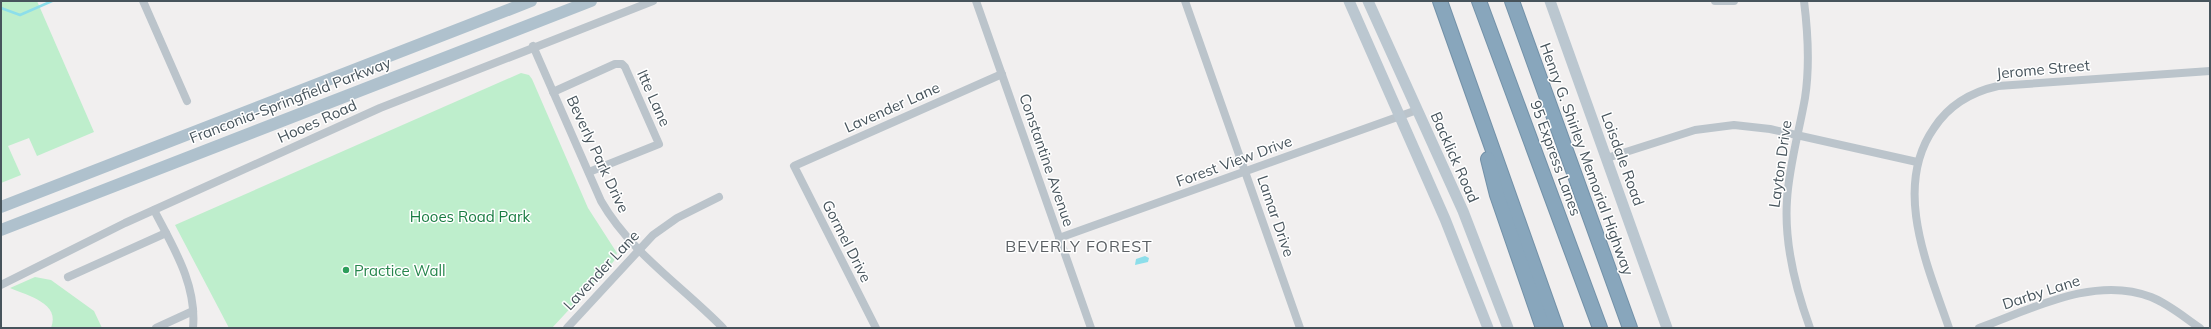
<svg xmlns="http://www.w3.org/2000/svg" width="2211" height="329" viewBox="0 0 2211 329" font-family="Mulish,sans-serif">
<rect width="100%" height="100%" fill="#f1efef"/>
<g fill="#beeecc">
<path d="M1 1H37L94 132 37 156 29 138 8 146 21 175 1 183Z"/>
<path d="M521 73 529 75 532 79 588 208 617 253 614 261 552 328H229L175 225Z"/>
<path d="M35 277 51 280 94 311 102 328H51C61 303 28 296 10 288Z"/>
</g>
<path fill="#8cdeea" d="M1145 256 1149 258 1148 262 1135 265 1136 259Z"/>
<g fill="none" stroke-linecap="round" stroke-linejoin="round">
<path stroke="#8cdeea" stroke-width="2.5" d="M1 8 20 15 52 1"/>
<defs>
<g id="motorway">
<path d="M1440 1 1556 328"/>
<path d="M1479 1 1600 328"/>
<path d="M1512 1 1630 328"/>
<path d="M1488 159 1497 195 1543 328"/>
</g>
</defs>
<use href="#motorway" stroke="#7391a8" stroke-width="16"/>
<g stroke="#bbc4cb" stroke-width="8">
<path d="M143 1 187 101"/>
<path d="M976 1 1091 328"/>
<path d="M1185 1 1300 328"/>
<path d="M1715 1H1734"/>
<path d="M1804 1C1808 33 1810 66 1805 98 1799 132 1789 166 1787 200 1784 244 1795 287 1810 328"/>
<path d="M533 46 601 201C631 253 682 286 723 328"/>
<path d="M553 92 615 64H622L625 67 659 144 589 172"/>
<path d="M1607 158 1695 130 1734 125 1770 129 1917 162"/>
<path d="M154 210C173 247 197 284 193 328"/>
<path d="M1059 238 1417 110"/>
<path d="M68 277 166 233"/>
<path d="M1 285 125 223 380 108 653 1"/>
<path d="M156 328 193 311"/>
<path d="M567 328 653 235 677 218 719 197"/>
<path d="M876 328 794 166 1002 74"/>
<path d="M1949 328C1928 267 1892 188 1934 128 1949 105 1971 92 1998 86L2210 71"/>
<path d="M1979 328C2032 309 2095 275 2151 297 2169 304 2185 318 2200 328"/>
</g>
<g stroke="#bbc7d0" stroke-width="11">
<path d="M1349 1 1445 219 1488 328"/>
<path d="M1368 1 1463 211 1508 328"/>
<path d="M1550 1 1667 328"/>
</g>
<g stroke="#afc1cd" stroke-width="12">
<path d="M1 207 531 1"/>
<path d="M1 230 591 1"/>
</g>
<use href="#motorway" stroke="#88a6bc" stroke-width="14"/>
</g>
<circle fill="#2e9e5b" stroke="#fff" stroke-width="1.5" cx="346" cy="270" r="4"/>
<g text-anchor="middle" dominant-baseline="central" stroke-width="3" stroke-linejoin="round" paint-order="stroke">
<g font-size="15" fill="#47545c" stroke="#fff">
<text transform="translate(2043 69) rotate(-5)">Jerome Street</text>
<text transform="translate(654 98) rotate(66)">Itte Lane</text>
<text transform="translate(290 100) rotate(-21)">Franconia-Springfield Parkway</text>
<text transform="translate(892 107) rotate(-24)">Lavender Lane</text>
<text transform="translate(317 121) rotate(-24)">Hooes Road</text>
<text transform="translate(598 154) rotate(65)">Beverly Park Drive</text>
<text transform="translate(1455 157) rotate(66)">Backlick Road</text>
<text transform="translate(1556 158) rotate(70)">95 Express Lanes</text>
<text transform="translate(1587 159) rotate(70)">Henry G. Shirley Memorial Highway</text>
<text transform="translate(1623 159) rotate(70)">Loisdale Road</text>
<text transform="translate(1047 160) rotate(71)">Constantine Avenue</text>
<text transform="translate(1234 161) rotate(-20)">Forest View Drive</text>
<text transform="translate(1780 164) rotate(-82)">Layton Drive</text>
<text transform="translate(1276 216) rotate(71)">Lamar Drive</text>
<text transform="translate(847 241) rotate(63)">Gormel Drive</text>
<text transform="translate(601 270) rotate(-47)">Lavender Lane</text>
<text transform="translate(2041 292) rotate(-18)">Darby Lane</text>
</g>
<g font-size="15" fill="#197c42" stroke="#fff">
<text x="470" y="216">Hooes Road Park</text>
</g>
<g font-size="15" fill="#27864d" stroke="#fff" text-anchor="start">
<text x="354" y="270">Practice Wall</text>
</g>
<g font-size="16" letter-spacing="1" fill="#5b6064" stroke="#fff">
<text x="1079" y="246">BEVERLY FOREST</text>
</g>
</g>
<rect width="2211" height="329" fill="none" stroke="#47545c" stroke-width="4"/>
</svg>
